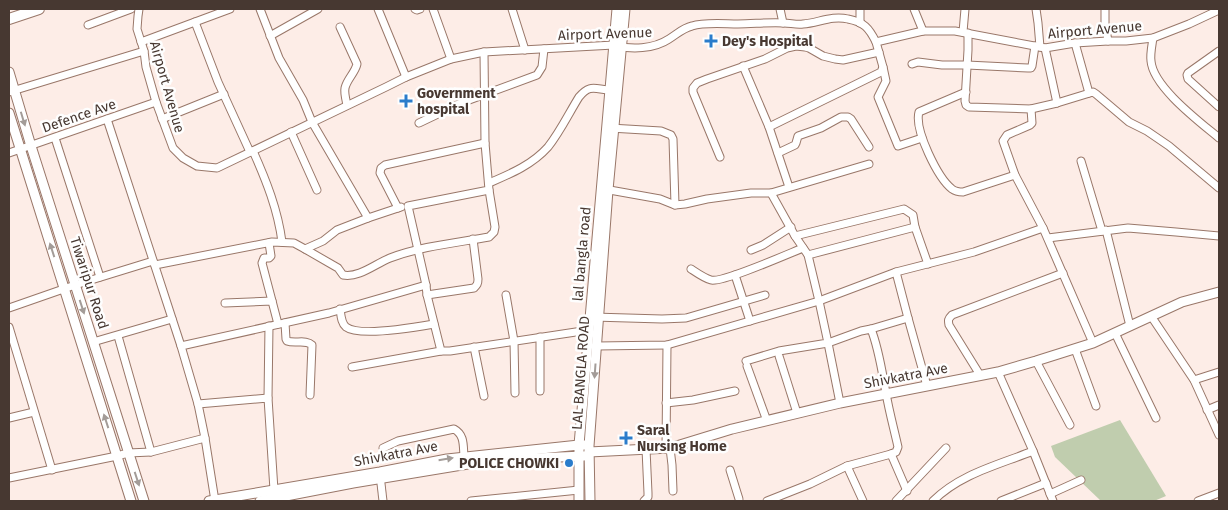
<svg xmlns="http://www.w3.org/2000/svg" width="1228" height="510" viewBox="0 0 1228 510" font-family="'Fira Sans',sans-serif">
<rect width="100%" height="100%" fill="#fdede7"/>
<path fill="#c0cdae" d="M1120 420 1166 496 1154 501H1101L1055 457 1051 446Z"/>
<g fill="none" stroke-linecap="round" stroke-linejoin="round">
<defs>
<g id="minor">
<path d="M139 9 138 16 137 29 144 51 146 67 156 102 173 148 183 158 197 166 217 168 386 87 406 77 451 59 484 52 614 45C631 50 654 49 669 39 677 34 683 28 692 26 704 22 725 24 738 24 753 24 769 22 784 23 790 23 797 25 803 24 818 23 832 15 848 19 864 22 869 28 876 42L923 31H955L1045 48 1075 43 1108 41H1126L1153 38 1189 24 1219 10"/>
<path d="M260 9 279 58 303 100 312 122 368 218 398 208"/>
<path d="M378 9 406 77"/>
<path d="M415 9 417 10 420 9"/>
<path d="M433 9 451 59"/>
<path d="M512 9 525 50"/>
<path d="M780 9 783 23"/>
<path d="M914 9 923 31"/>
<path d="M1036 9 1038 23 1040 47"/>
<path d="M1105 9V24L1108 41"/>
<path d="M195 22 218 82 250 152"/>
<path d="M860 23V9"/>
<path d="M88 25 131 9"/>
<path d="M340 27 357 64C355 73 347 79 345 88 344 93 346 100 347 105"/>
<path d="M963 32 965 9"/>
<path d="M968 33V50L965 101 966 105 969 107 1031 109 1057 103 1093 92 1096 94 1129 122 1147 131 1169 146 1219 188"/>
<path d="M270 36 318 9"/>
<path d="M1153 38C1152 45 1150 54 1151 61 1153 87 1200 122 1219 138"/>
<path d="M141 42 230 9"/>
<path d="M1075 43 1089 93"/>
<path d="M1045 48 1057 103"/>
<path d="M1219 51 1188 73 1187 75 1188 79 1219 107"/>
<path d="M912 64 918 62 942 65H967L1028 68H1031L1032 66 1035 46"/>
<path d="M743 66 769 127 789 187"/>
<path d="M883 67 886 81 878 97 898 146 922 138"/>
<path d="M9 92 144 51"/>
<path d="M966 92 919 112C914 130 938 178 952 189 956 192 959 192 963 192L1015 175"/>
<path d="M1031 109 1032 123 1030 125 1007 135 1003 141 1015 175 1043 228 1093 343"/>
<path d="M107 119 181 346 198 404 205 438 215 501"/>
<path d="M162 119 224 94"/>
<path d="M419 123 461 103 537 75 542 67 544 49"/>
<path d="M769 127 881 72 883 67 876 42"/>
<path d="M610 128 661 131 671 135 673 139 675 205"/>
<path d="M291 132 317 190"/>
<path d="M55 138 100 277"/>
<path d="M253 151C266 180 278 210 282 242"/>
<path d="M9 153 156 102"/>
<path d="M778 153 795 145 796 143 798 136 821 128 841 117H848L851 119 869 147"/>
<path d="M720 157 693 92V88L697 83 707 79 765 59 787 48 796 46 805 47 809 48 823 56 835 59 843 60 879 52"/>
<path d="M1081 161 1102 231"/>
<path d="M489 183C510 174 532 165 548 147 560 132 569 113 579 97 590 84 594 89 610 90"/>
<path d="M771 193 869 164"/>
<path d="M401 207 398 208 380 173 381 168 385 165 485 143"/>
<path d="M1106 230 1130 326"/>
<path d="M795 236 904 209 913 215 915 227 928 264"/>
<path d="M1048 238 1128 228 1176 232 1219 236"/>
<path d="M269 243 271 256 269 258H264L262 263 272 301"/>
<path d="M305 249 338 268 343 275C359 278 375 264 390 258 422 246 455 243 489 237L494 232 495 227 489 190"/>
<path d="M751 250 763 245 791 227"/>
<path d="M808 255 915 227"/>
<path d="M155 265 272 242 294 243 305 249 323 241 337 230 368 218"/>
<path d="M691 269C697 273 704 278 711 280 722 283 788 254 803 248"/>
<path d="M896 272 974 252 1043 228"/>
<path d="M735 275 750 321"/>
<path d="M426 285 427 295 441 351H450L589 330"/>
<path d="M427 295 474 288C477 285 478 284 478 279L473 239"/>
<path d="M506 295 514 341 515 393"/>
<path d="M225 303 272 301 278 324"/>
<path d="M9 308 75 285 153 261"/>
<path d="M340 309C341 315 341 323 346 327 359 337 417 327 434 324"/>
<path d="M1151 316 1194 380 1219 435"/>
<path d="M593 317 662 319 686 318 765 295"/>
<path d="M908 318 927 386"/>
<path d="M285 323 286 339 287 341C295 344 306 339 312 345L310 395"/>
<path d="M9 327 52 470"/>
<path d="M1115 333 1156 418"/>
<path d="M118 336 151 452"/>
<path d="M540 337V391"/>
<path d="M93 342 172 319"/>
<path d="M181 346 329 313 426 285 408 206 489 190 485 143 484 52"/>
<path d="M597 346 667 345 819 301 808 255 795 236 771 193H751L707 199 685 204 675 205 660 199 604 189"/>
<path d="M474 347 484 396"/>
<path d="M1075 349 1096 406"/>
<path d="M779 356 797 413"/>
<path d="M746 361 779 351 828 343 819 301 896 272 908 318 871 329"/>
<path d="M1036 361 1070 425"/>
<path d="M747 366 767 421"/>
<path d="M352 367 441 351"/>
<path d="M998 372 1033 451 1053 501"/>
<path d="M980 375 949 325C948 320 948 319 952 315L1063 273"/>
<path d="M1194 380 1219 372"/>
<path d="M268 398 269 326"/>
<path d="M666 403 693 400 735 391"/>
<path d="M840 403 828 343 861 331 871 329C879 349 882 372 886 393 889 411 894 429 898 447L896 452 891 454 847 466 863 501"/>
<path d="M198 404 268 398 274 490"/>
<path d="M1207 410 1219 405"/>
<path d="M9 418 34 412"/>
<path d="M383 448 398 441 454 429C465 435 463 446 464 457"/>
<path d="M666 448 667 345"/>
<path d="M670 448 672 465 673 491"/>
<path d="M891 454 907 491"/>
<path d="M730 470 739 499"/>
<path d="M380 475 383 501"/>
<path d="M9 478 117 456 128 453 151 452 205 438"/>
<path d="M1050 494 1081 480"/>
<path d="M471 501 579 490"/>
<path d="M644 501 648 497V493L646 449"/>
<path d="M767 501 810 484 847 466"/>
<path d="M896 501 946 448"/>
<path d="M933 501C960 474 998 465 1033 451"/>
<path d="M1001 501 1046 483"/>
<path d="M1198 501 1219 493"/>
</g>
<g id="tertiary">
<path d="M9 72 31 146 144 501"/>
<path d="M9 113 131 501"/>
<path d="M589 452 670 448 732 429 840 403 998 372 1036 361 1093 343 1182 302 1219 292"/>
<path d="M209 501 380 472 447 459 579 445H584"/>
<path d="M260 501 353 483 474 463 511 459 584 456"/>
<path d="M579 501V445L617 9"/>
<path d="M590 501 589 446 608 190 625 9"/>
</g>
<path id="secondary" d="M9 19 39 9"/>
</defs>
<use href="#minor" stroke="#997769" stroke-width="9"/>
<use href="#tertiary" stroke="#997769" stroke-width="11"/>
<use href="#secondary" stroke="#997769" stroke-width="12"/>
<use href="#minor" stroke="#fff" stroke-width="7"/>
<use href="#tertiary" stroke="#fff" stroke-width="9"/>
<use href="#secondary" stroke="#fff" stroke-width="10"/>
</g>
<defs><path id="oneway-solid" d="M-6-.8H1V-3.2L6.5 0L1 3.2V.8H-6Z" transform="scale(1.25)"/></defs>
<g fill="#a39c98">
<use href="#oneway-solid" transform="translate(23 119) rotate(73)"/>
<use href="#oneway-solid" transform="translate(52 250) rotate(-108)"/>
<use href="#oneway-solid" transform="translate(82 307) rotate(72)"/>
<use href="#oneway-solid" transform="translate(595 371) rotate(94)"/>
<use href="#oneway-solid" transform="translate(106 421) rotate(-108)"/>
<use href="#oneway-solid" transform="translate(446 459) rotate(-9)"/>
<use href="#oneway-solid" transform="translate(137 479) rotate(72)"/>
</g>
<g fill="#2a7ccb" stroke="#fefefe" stroke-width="2">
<path d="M708.5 33.5h5v5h5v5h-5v5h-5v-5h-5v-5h5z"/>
<path d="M403.5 93.5h5v5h5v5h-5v5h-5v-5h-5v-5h5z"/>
<path d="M623.5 430.5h5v5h5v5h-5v5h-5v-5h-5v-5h5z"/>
<circle cx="569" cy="463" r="5"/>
</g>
<g text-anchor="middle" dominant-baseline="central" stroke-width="5" stroke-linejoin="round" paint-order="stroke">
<g font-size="14" fill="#473831" stroke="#fefefe">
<text transform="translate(1095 30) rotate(-5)">Airport Avenue</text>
<text transform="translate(605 34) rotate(-2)">Airport Avenue</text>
<text transform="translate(167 87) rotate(74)">Airport Avenue</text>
<text transform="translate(79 116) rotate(-19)">Defence Ave</text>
<text transform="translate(582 254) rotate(-85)">lal bangla road</text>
<text transform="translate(89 283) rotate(72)">Tiwaripur Road</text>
<text transform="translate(581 373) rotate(-86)">LAL BANGLA ROAD</text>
<text transform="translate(906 376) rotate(-11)">Shivkatra Ave</text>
<text transform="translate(396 454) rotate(-11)">Shivkatra Ave</text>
</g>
<g font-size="14" font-weight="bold" fill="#473831" stroke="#fefefe" text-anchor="start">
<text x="722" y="41">Dey's Hospital</text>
<text x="417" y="93">Government<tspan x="417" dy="16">hospital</tspan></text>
<text x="637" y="430">Saral<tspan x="637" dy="16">Nursing Home</tspan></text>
<text x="559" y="463" text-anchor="end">POLICE CHOWKI</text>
</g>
</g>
<rect width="1228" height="510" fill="none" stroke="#473831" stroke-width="20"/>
</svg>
